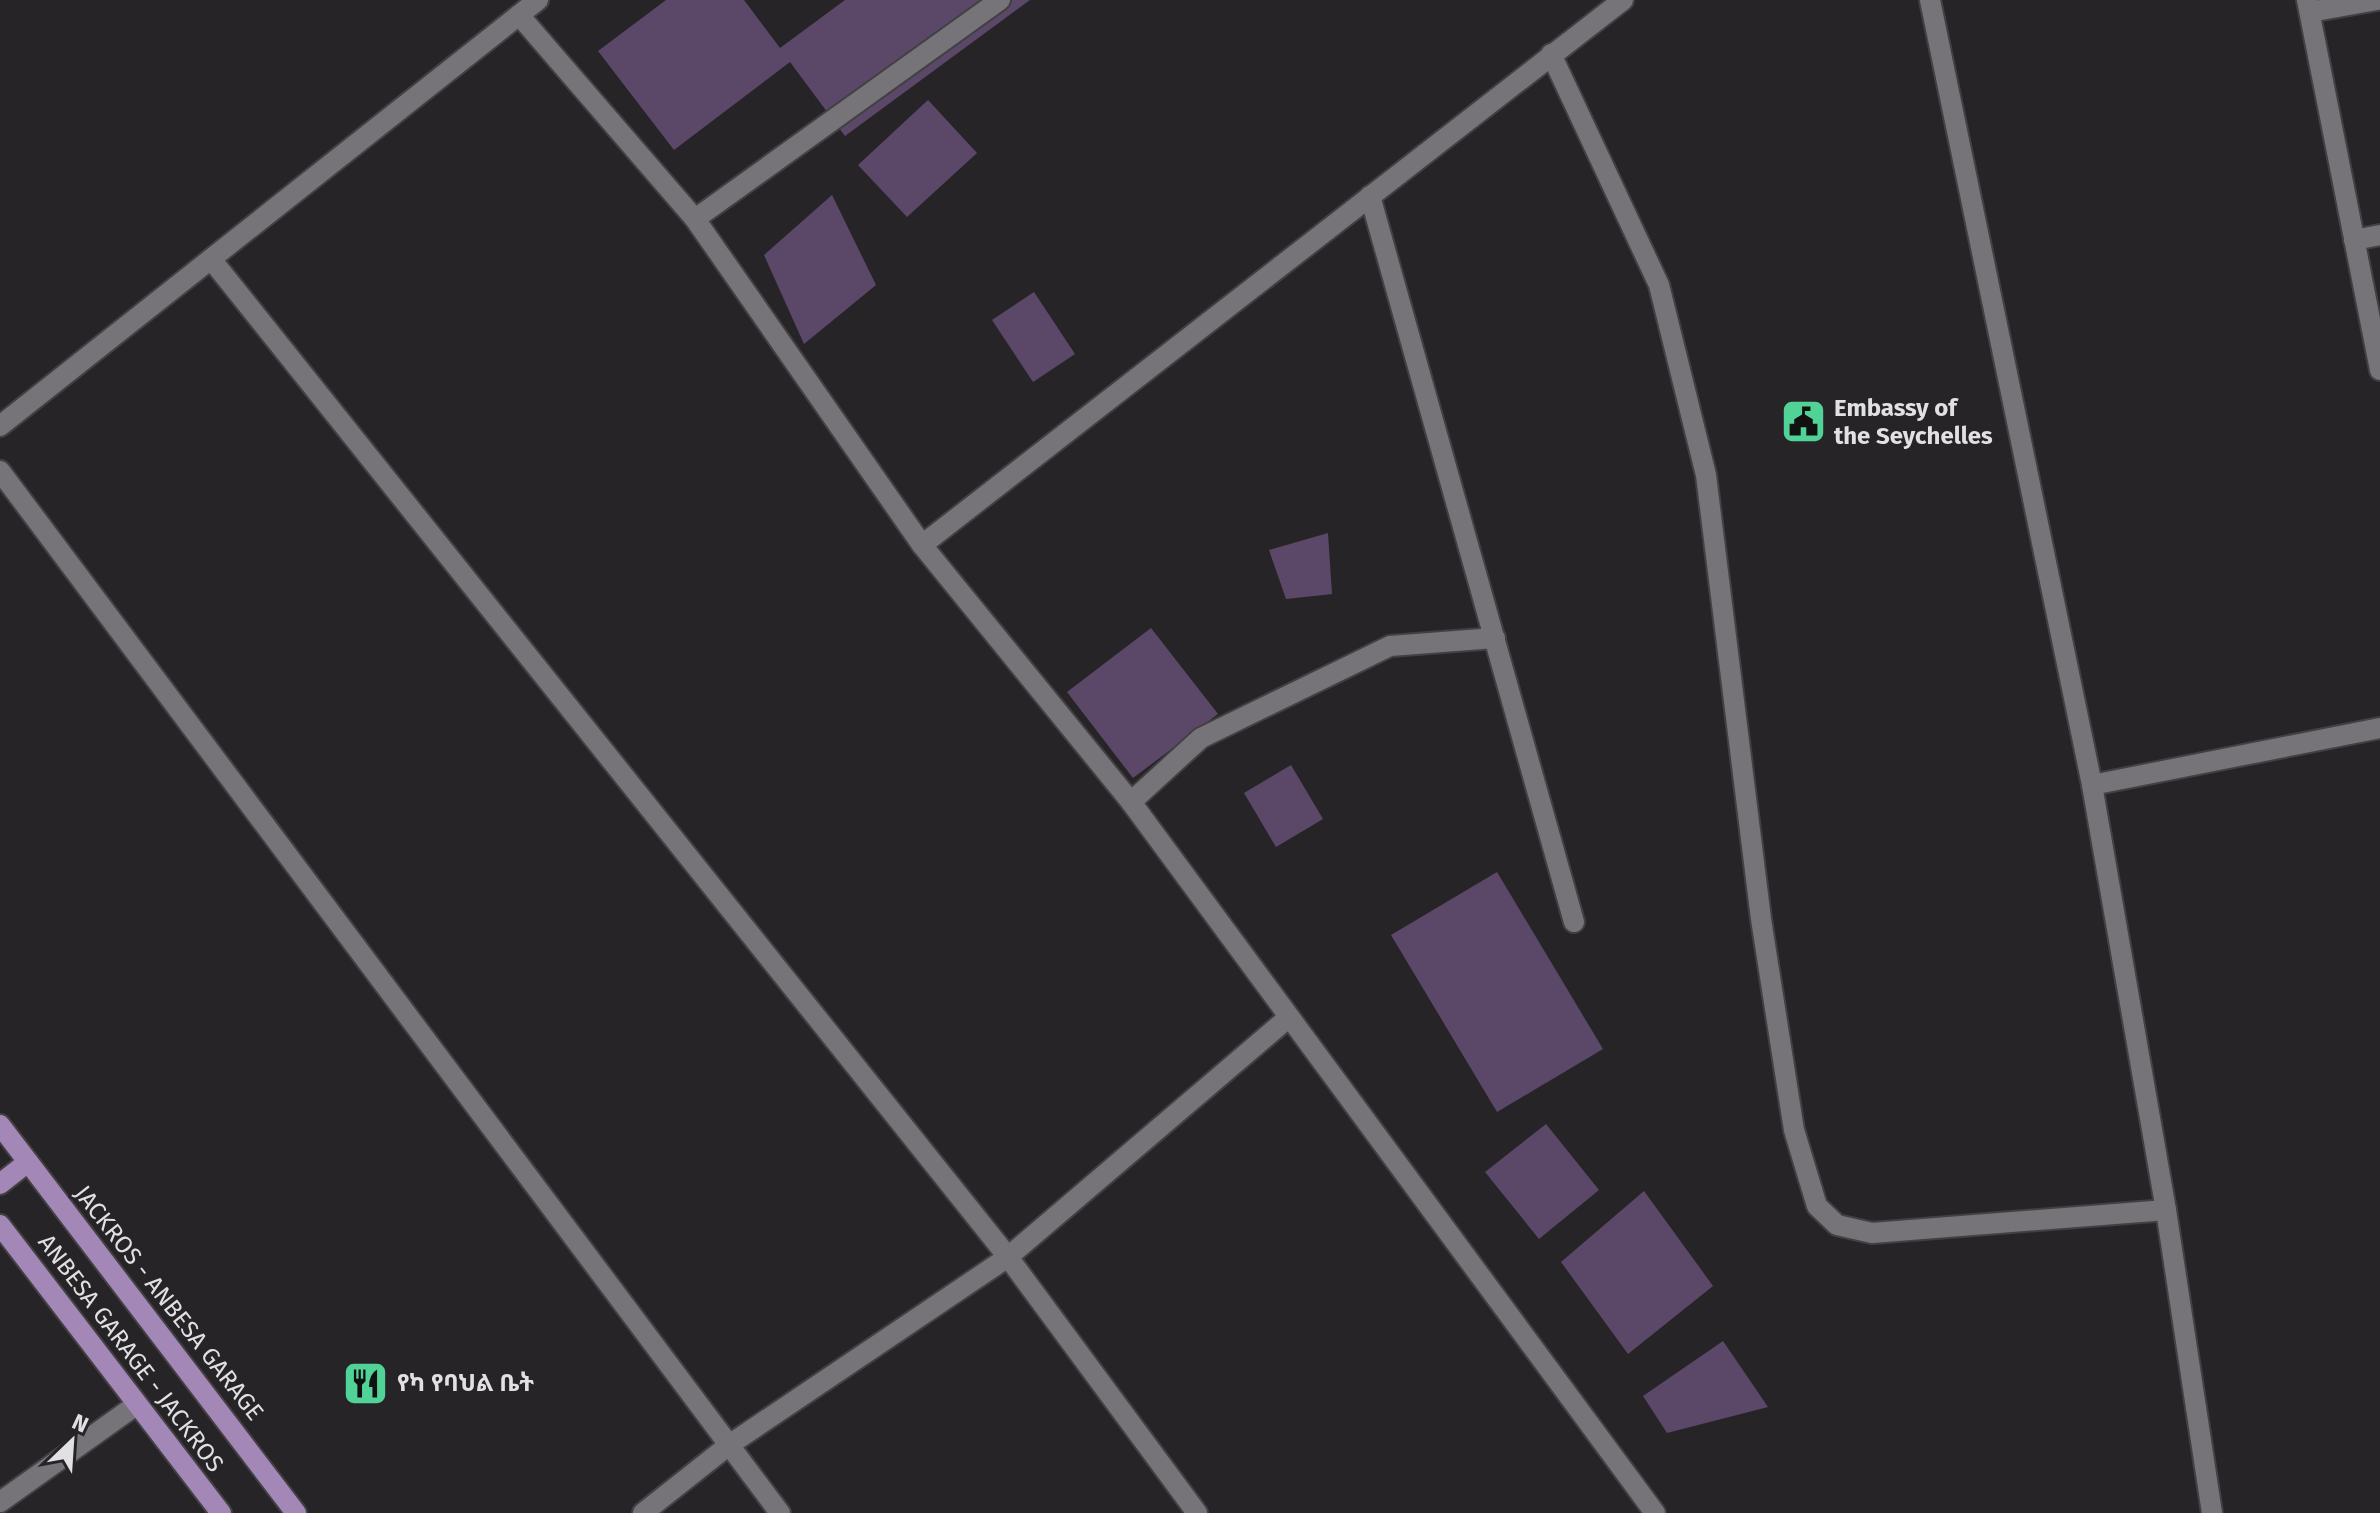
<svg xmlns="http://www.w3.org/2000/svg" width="2380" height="1513" viewBox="0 0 2380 1513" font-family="'Fira Sans','Noto Sans Ethiopic',sans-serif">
<rect width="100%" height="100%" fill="#272428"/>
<g fill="#5b4869">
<path d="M666 0H744L780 48 845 0H1030L845 136 790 62 674 150 598 51Z"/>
<path d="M928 100 977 153 907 217 858 165Z"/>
<path d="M832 195 876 285 804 344 764 255Z"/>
<path d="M1034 292 1075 354 1033 382 992 320Z"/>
<path d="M1328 533 1332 594 1286 599 1269 550Z"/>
<path d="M1151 628 1218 714 1133 778 1067 692Z"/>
<path d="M1291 765 1323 819 1276 847 1244 793Z"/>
<path d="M1497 872 1603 1049 1497 1112 1391 935Z"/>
<path d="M1546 1124 1599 1190 1539 1239 1485 1172Z"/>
<path d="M1644 1191 1713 1286 1628 1354 1561 1262Z"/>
<path d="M1723 1341 1768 1407 1667 1433 1643 1396Z"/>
</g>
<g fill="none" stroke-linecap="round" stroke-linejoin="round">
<defs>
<g id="minor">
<path d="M1930 0 2092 785 2166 1210 2212 1513"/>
<path d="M2307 0 2380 370"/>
<path d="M2310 12 2377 0"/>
<path d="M519 15 695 219 922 545 1131 802 1655 1513"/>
<path d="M1551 54 1659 285 1706 475 1761 919 1794 1130 1817 1206 1837 1225 1872 1233 2166 1210"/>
<path d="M1370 196 1574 922"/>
<path d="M695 219 1000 0"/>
<path d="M2354 240 2380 235"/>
<path d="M211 259 1008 1257 1197 1513"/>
<path d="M0 426 538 0"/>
<path d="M0 471 780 1513"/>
<path d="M922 545 1623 0"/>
<path d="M2092 785 2380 728"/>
<path d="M1131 802 1201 738 1390 646 1495 638"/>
<path d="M0 1502 136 1405"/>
<path d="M643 1513 729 1445 1008 1257 1288 1018"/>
</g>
<g id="major">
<path d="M0 1125 296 1513"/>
<path d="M0 1184 28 1162"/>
<path d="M0 1225 221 1513"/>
</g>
</defs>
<use href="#minor" stroke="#424043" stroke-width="24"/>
<use href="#major" stroke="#424043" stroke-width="24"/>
<use href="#minor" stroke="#767479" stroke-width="20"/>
<use href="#major" stroke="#a387b7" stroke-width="20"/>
</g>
<defs>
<symbol id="civic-square" viewBox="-11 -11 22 22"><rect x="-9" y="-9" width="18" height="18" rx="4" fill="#51d397" stroke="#272428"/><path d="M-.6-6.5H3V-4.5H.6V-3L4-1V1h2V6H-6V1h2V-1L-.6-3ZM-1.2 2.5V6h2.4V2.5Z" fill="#111"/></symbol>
<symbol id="restaurant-square" viewBox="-11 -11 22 22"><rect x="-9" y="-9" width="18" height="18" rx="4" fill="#51d397" stroke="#272428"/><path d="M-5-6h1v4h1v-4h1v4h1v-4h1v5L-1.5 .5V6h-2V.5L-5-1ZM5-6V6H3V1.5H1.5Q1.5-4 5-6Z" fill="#111"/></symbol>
</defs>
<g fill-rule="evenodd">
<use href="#civic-square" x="1778" y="396" width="51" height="51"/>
<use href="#restaurant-square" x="340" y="1358" width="51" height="51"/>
</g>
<g text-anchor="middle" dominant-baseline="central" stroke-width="6" stroke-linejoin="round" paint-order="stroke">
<g font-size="24" font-weight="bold" fill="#e1e0e3" stroke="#272428" text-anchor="start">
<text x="1834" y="408">Embassy of<tspan x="1834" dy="28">the Seychelles</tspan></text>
<text x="397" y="1383">የካ የባህል ቤት</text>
</g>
<g font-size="24" fill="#e1e0e3" stroke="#272428">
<text transform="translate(169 1303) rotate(52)">JACKROS - ANBESA GARAGE</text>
<text transform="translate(131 1353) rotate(53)">ANBESA GARAGE - JACKROS</text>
</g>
</g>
<g transform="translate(72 1441) rotate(25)" stroke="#272428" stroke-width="6" paint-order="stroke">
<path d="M0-6L14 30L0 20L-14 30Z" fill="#e1e0e3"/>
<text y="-12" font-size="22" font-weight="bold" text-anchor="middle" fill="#e1e0e3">N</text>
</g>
</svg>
